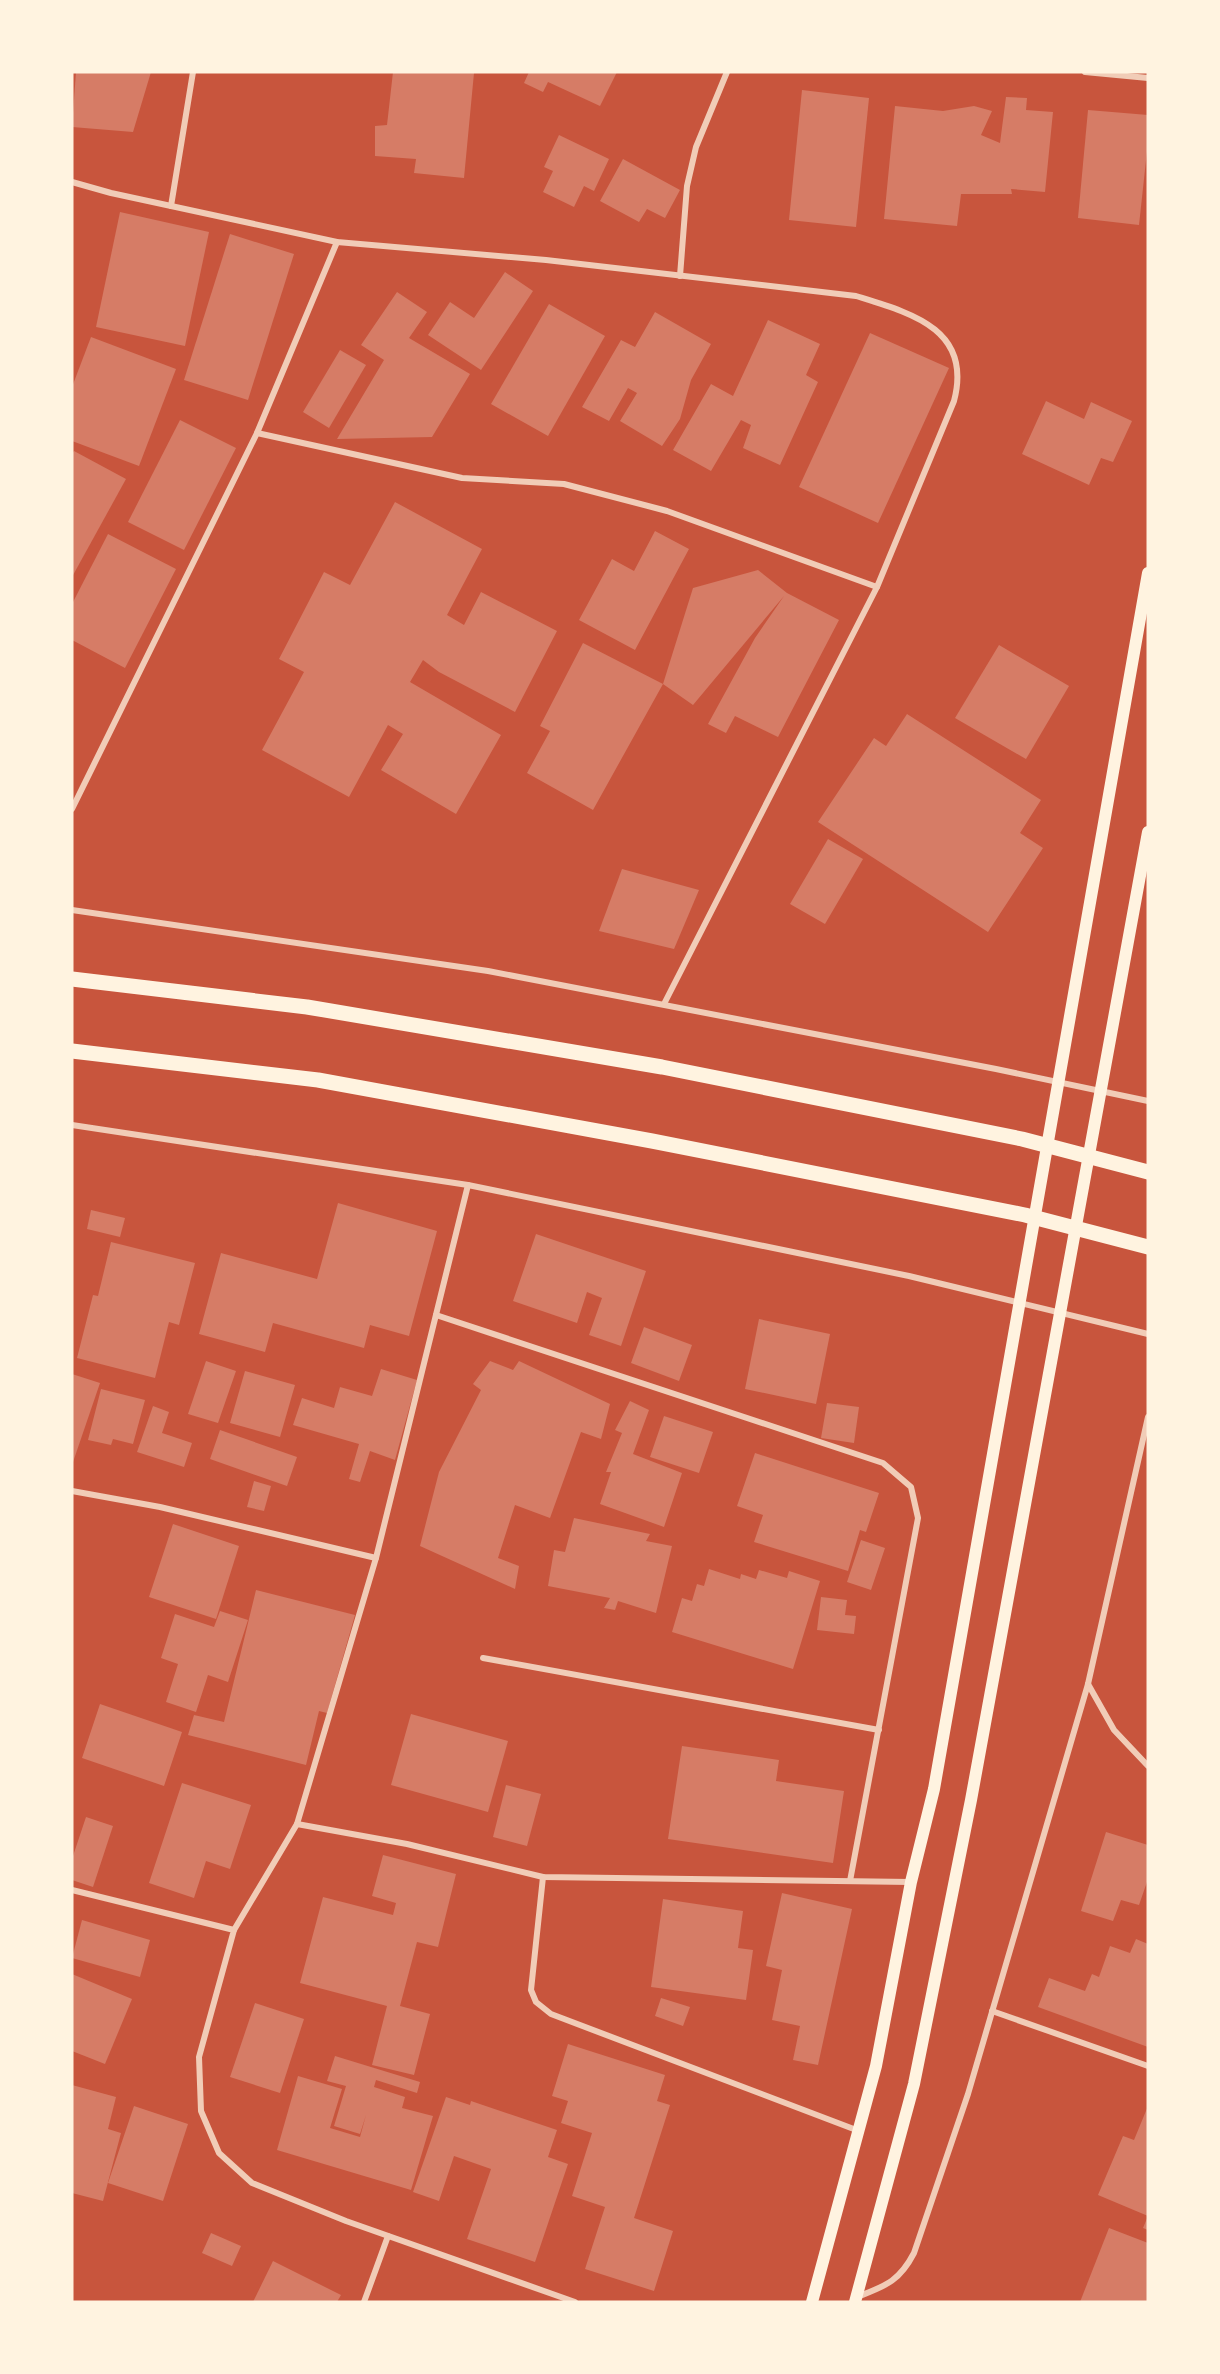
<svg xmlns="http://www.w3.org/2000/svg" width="1220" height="2374" viewBox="0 0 1220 2374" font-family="'Golos Text',sans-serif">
<rect width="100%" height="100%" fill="#c8553d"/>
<g fill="#d67c66">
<path d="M76 72H151L133 132 72 127Z"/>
<path d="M393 72 474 73 464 178 414 173 416 159 375 156V126L387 125Z"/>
<path d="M529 72H617L600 106 548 82 543 92 524 83Z"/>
<path d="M802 90 869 98 856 227 789 220Z"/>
<path d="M1006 97 1027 98 1026 110 1053 112 1045 192 1011 189 1012 194H961L957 226 884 219 895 106 943 111 974 106 992 111 981 135 1000 143Z"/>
<path d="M1088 110 1148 115V142L1139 225 1078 218Z"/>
<path d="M559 135 609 159 594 191 584 186 574 207 543 192 553 171 544 167Z"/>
<path d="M623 159 680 190 665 218 647 209 639 222 600 201Z"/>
<path d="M120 212 209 232 185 346 96 327Z"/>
<path d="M230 234 294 254 248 400 184 380Z"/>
<path d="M505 272 533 291 481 370 428 335 450 302 474 318Z"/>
<path d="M397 292 427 312 409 338 470 374 432 437 337 439 384 360 361 345Z"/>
<path d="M549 304 605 336 548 436 491 404Z"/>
<path d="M655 312 711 344 691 380 680 419 662 446 620 421 637 393 628 388 609 421 582 407 621 340 635 347Z"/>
<path d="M768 320 820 344 806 375 818 382 780 465 743 448 751 425 741 420 711 471 673 450 711 384 733 396Z"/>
<path d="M870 333 949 368 878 523 799 487Z"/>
<path d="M91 337 176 369 139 466 72 441V387Z"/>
<path d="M340 350 366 365 329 428 303 412Z"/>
<path d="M1046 401 1084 419 1091 402 1132 421 1113 462 1101 458 1089 485 1022 454Z"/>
<path d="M180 420 236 448 184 550 128 522Z"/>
<path d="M74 451 126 479 72 577V454Z"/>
<path d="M395 502 482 549 447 615 464 625 481 592 557 631 515 712 439 672 423 660 410 682 501 735 456 814 381 770 403 734 388 725 349 797 262 750 304 672 279 659 324 572 350 585Z"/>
<path d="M655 531 689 549 635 650 579 620 612 559 634 571Z"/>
<path d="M108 534 176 569 125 668 72 640V604Z"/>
<path d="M758 570 787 593 839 620 778 737 735 716 726 733 708 724 755 638 784 596 693 705 663 684 693 588Z"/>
<path d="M583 643 663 684 593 810 527 773 550 731 540 726Z"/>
<path d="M999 645 1069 686 1026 759 955 718Z"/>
<path d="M907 714 1041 800 1020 833 1043 848 988 932 818 822 874 738 886 746Z"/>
<path d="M828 839 863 859 825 924 790 904Z"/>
<path d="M622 869 699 890 674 949 599 931Z"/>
<path d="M338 1203 437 1231 409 1336 370 1325 364 1348 273 1323 265 1352 199 1334 221 1253 317 1279Z"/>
<path d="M91 1210 125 1218 120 1237 87 1229Z"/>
<path d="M536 1234 646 1271 621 1346 589 1335 602 1298 587 1292 577 1323 513 1301Z"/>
<path d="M111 1242 195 1263 179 1325 169 1322 155 1378 77 1358 93 1295 98 1296Z"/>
<path d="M759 1319 830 1334 816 1404 745 1389Z"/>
<path d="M644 1327 692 1345 679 1381 631 1363Z"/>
<path d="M206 1361 236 1371 218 1423 188 1414Z"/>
<path d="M490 1361 513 1370 519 1361 610 1404 601 1439 581 1432 550 1518 515 1505 498 1558 519 1566 515 1589 420 1546 439 1472 481 1390 473 1384Z"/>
<path d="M381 1369 417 1380 395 1460 370 1451 360 1482 349 1479 359 1444 293 1425 302 1398 334 1408 340 1387 372 1396Z"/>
<path d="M245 1371 295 1385 280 1437 230 1423Z"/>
<path d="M72 1374 100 1383 72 1465Z"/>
<path d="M101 1389 145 1400 133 1444 113 1439 111 1445 88 1440Z"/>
<path d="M630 1401 649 1410 633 1454 682 1473 664 1527 600 1504 611 1472H606L622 1433 615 1430Z"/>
<path d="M827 1403 859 1407 854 1443 821 1438Z"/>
<path d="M153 1406 169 1412 162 1433 192 1443 184 1467 137 1452Z"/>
<path d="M664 1416 713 1432 699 1473 650 1457Z"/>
<path d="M220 1430 297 1457 287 1486 210 1459Z"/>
<path d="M755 1453 879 1493 866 1532 860 1530 848 1571 754 1542 763 1515 737 1506Z"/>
<path d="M254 1481 271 1486 264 1511 247 1507Z"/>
<path d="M574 1518 650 1534 646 1541 672 1546 656 1613 618 1601 615 1610 604 1608 610 1598 548 1586 554 1550 565 1552Z"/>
<path d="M173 1524 239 1546 216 1619 149 1597Z"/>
<path d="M861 1540 885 1548 871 1590 847 1582Z"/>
<path d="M709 1569 740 1579 741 1574 756 1579 759 1570 787 1578 789 1571 820 1581 793 1669 672 1632 682 1598 692 1601 697 1584 704 1586Z"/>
<path d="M256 1590 355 1615 327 1713 319 1711 306 1765 188 1735 194 1715 224 1722Z"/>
<path d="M821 1597 847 1600 845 1615 856 1616 854 1634 817 1630Z"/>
<path d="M220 1611 248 1620 228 1682 208 1675 196 1712 166 1702 178 1664 161 1658 175 1614 214 1627Z"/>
<path d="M100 1704 182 1732 164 1786 82 1758Z"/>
<path d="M411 1714 508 1741 488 1812 391 1785Z"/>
<path d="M682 1746 779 1760 776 1781 844 1791 833 1863 668 1839Z"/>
<path d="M182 1783 251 1805 230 1869 206 1861 194 1898 149 1883Z"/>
<path d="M506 1785 541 1794 527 1846 493 1837Z"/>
<path d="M86 1817 113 1826 93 1887 72 1880V1859Z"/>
<path d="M1106 1832 1148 1845V1879L1139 1905 1121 1900 1113 1921 1081 1911Z"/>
<path d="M383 1855 456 1874 438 1947 417 1942 400 2006 430 2014 414 2075 372 2065 387 2006 300 1983 323 1897 393 1915 396 1903 372 1896Z"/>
<path d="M782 1893 852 1909 818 2065 793 2060 800 2026 772 2020 782 1970 766 1966Z"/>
<path d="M663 1899 743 1911 738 1948 753 1950 746 2000 651 1987Z"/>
<path d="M82 1920 150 1940 140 1977 72 1958Z"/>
<path d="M1136 1939 1148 1944V2047L1038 2007 1049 1978 1085 1991 1092 1974 1099 1977 1110 1946 1130 1953Z"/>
<path d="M72 1974 132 1999 105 2064 72 2051Z"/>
<path d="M661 1998 690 2007 683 2026 655 2016Z"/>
<path d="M255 2003 304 2019 280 2093 230 2077Z"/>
<path d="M568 2044 665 2075 657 2101 670 2105 634 2218 673 2231 654 2291 585 2269 605 2207 572 2196 592 2133 561 2123 568 2101 552 2096Z"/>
<path d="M335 2056 420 2082 417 2093 376 2080 374 2087 405 2097 402 2108 433 2116 411 2190 277 2150 298 2076 342 2089 330 2128 360 2137 366 2115 360 2134 334 2126 346 2086 327 2081Z"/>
<path d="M72 2085 116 2097 108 2129 121 2133 103 2201 72 2193Z"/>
<path d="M446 2097 470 2105 471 2101 557 2130 548 2157 568 2164 535 2262 467 2239 491 2169 454 2156 439 2201 413 2192Z"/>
<path d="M134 2106 188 2124 163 2201 108 2183Z"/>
<path d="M1148 2106V2230L1143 2228 1148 2216 1098 2195 1123 2136 1134 2140Z"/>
<path d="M1109 2228 1148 2243V2302H1080Z"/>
<path d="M211 2233 241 2246 232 2266 202 2253Z"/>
<path d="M273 2261 341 2295 337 2302H253Z"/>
</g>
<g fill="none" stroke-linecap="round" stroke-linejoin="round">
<g stroke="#f1ccb7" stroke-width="6">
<path d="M1085 72 1148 78"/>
<path d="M72 182 111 193 337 242 546 260 856 296C911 313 973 329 954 401L877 587 664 1004"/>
<path d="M171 206 193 72"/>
<path d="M680 276 687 186 696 147 727 72"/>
<path d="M257 433 462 478 564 484 667 511 877 587"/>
<path d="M72 809 257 433 337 242"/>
<path d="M72 910 488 971 996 1069 1148 1101"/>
<path d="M72 1125 468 1185 909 1276 1148 1334"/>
<path d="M436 1315 883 1463 911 1487 918 1518 850 1881"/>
<path d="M72 1491 160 1507 376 1558"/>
<path d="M483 1658 879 1730"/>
<path d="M1088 1684 1114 1730 1148 1766"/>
<path d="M297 1824 376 1558 468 1185"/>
<path d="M543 1877 531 1990 536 2002 551 2014 859 2131"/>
<path d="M72 1890 234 1930 199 2057 201 2111 219 2153 252 2183 346 2221 575 2302"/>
<path d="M234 1930 297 1824 407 1844 543 1877 911 1882"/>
<path d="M992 2011 1148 2066"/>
<path d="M857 2297C885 2286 899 2282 914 2253L968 2094 1088 1684 1148 1417"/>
<path d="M364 2302 388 2236"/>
</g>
<g stroke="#fff3e0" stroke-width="12">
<path d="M812 2302 876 2066 911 1882 934 1789 1148 573"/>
<path d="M855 2302 914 2084 971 1800 1148 832"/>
</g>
<g stroke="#fff3e0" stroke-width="15">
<path d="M72 979 307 1007 662 1067 1022 1139 1148 1172"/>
<path d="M72 1051 318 1080 652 1141 1025 1215 1148 1247"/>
</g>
</g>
<rect width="1220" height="2374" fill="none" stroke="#fff3e0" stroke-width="147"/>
</svg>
